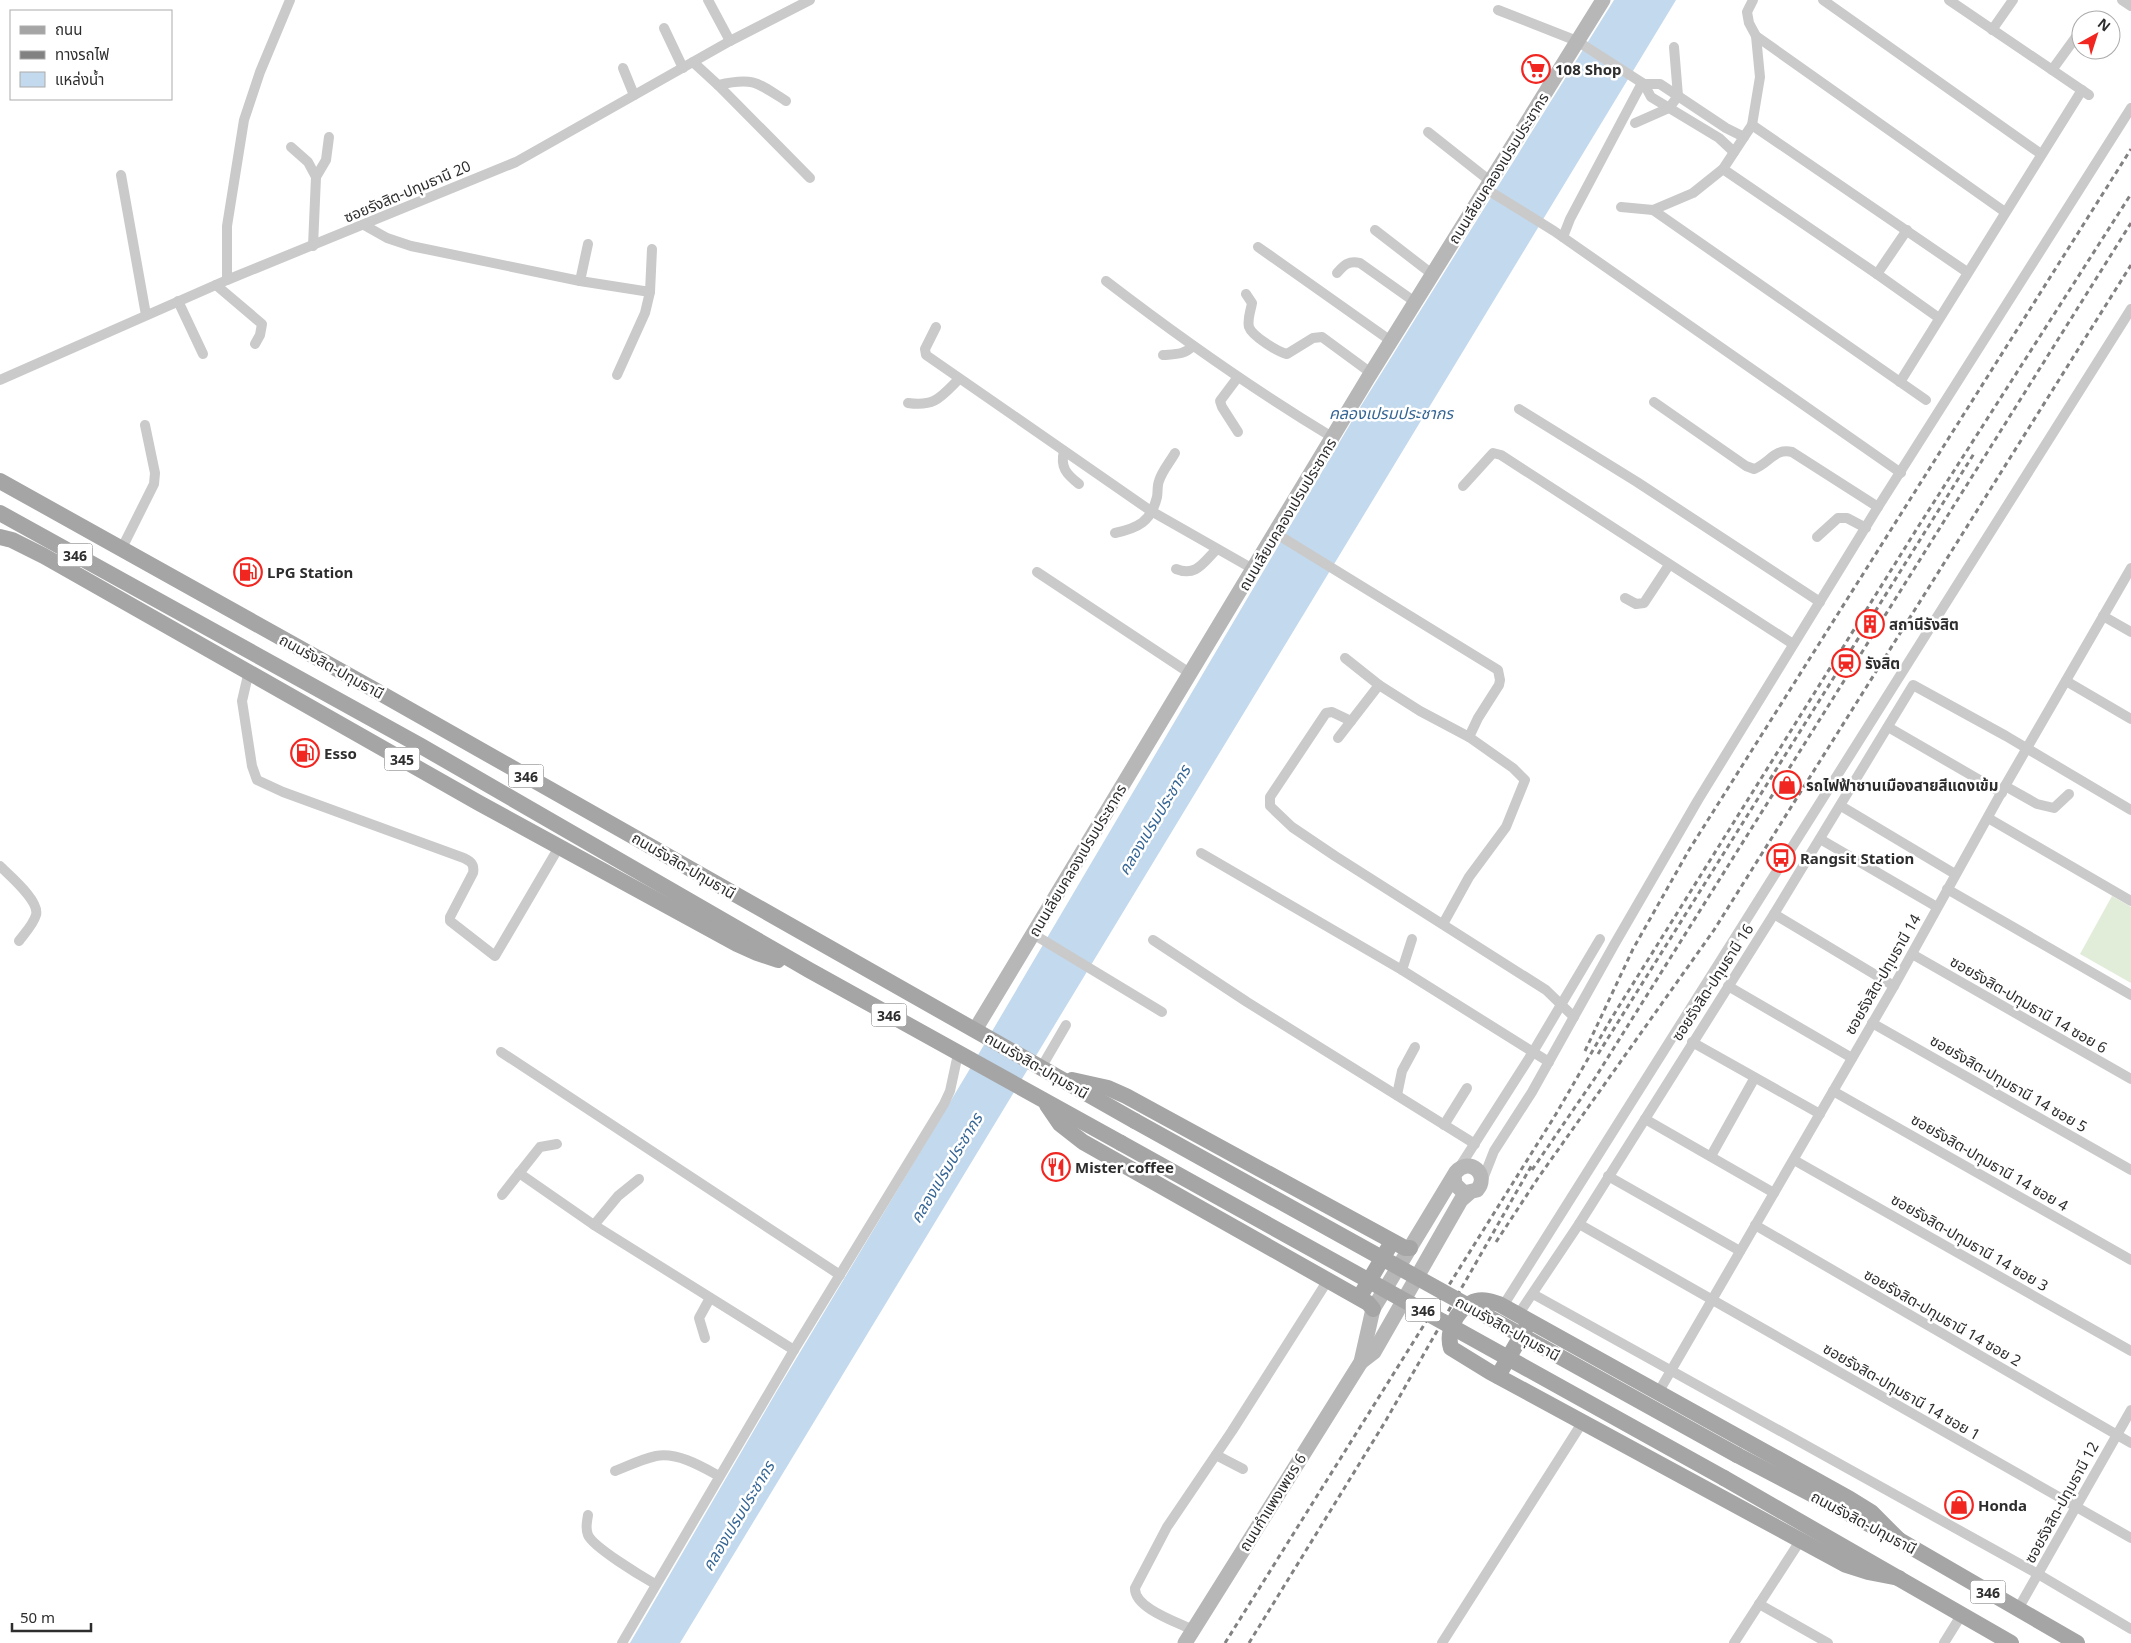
<svg xmlns="http://www.w3.org/2000/svg" width="2131" height="1643" viewBox="0 0 2131 1643" font-family="'Noto Sans','Noto Sans Thai',sans-serif">
<rect width="100%" height="100%" fill="#fff"/>
<path fill="#e1ecd9" d="M2112 896 2131 907V983L2080 954Z"/>
<path fill="#c3d9ed" d="M1614 0H1676L680 1643H630L778 1389 968 1072 1359 409Z"/>
<g fill="none" stroke-linecap="round" stroke-linejoin="round">
<g stroke="#cacaca" stroke-width="10">
<path d="M708 0 730 41"/>
<path d="M1823 0 2041 154"/>
<path d="M1949 0 2089 95"/>
<path d="M2122 0 2131 6"/>
<path d="M1498 10 1577 41 1644 84 1651 97 1719 138 1734 152"/>
<path d="M2088 20 2089 19"/>
<path d="M664 28 683 68"/>
<path d="M1992 30 2013 0"/>
<path d="M1756 36 2005 212"/>
<path d="M693 62 718 85C753 77 757 82 786 101"/>
<path d="M623 68 634 95"/>
<path d="M2052 70 2081 30"/>
<path d="M1644 84H1660L1726 128 1744 137"/>
<path d="M718 85 810 178"/>
<path d="M1635 123 1669 108 1678 96 1674 47"/>
<path d="M1752 125 1967 272"/>
<path d="M1428 132 1490 181"/>
<path d="M291 147 308 162 316 177 313 246"/>
<path d="M1723 169 1877 274 1939 318"/>
<path d="M121 175 146 315"/>
<path d="M316 177 326 160 329 137"/>
<path d="M1486 189 1554 231 1901 473"/>
<path d="M1621 207 1653 210 1693 193 1723 169 1744 137 1752 125 1760 77 1756 36 1749 23 1747 12 1753 0"/>
<path d="M1653 210 1926 400"/>
<path d="M364 225 387 238 411 246 580 281 650 292 652 249"/>
<path d="M1375 230 1432 274"/>
<path d="M1563 237 1570 219 1642 83"/>
<path d="M1258 247 1391 341"/>
<path d="M1337 273C1344 265 1349 260 1360 263L1415 302"/>
<path d="M1877 274 1907 230"/>
<path d="M227 280V226L244 120 260 72 290 0"/>
<path d="M580 281 588 244"/>
<path d="M1106 281C1179 337 1254 390 1332 437"/>
<path d="M216 285 262 324 260 335 255 344"/>
<path d="M1246 294 1252 303C1251 310 1247 319 1249 327 1252 336 1278 352 1287 354L1313 338 1322 337 1371 373"/>
<path d="M178 301 203 354"/>
<path d="M936 327 925 349 926 355 1151 511 1253 569"/>
<path d="M1163 355C1175 354 1184 355 1193 346"/>
<path d="M617 375 645 313 650 292"/>
<path d="M1238 377 1220 401 1222 407 1238 432"/>
<path d="M0 380 227 280 516 162 730 41 810 0"/>
<path d="M1900 382 2082 90"/>
<path d="M1654 402 1746 466 1754 469C1770 463 1774 448 1792 452L1878 507"/>
<path d="M908 403C935 407 941 397 959 379"/>
<path d="M1519 409 1637 482 1820 602"/>
<path d="M1064 451C1060 467 1066 474 1079 484"/>
<path d="M1463 486 1493 453 1501 455 1793 644"/>
<path d="M1115 533C1138 528 1151 522 1157 497 1158 492 1157 486 1159 481 1162 471 1170 462 1175 453"/>
<path d="M1275 533 1498 670 1500 680 1499 685 1478 718 1469 737"/>
<path d="M1817 537 1838 518H1847L1866 528"/>
<path d="M122 548 154 484 155 473 145 425"/>
<path d="M1176 569C1196 577 1203 563 1216 550"/>
<path d="M1037 572 1191 674"/>
<path d="M1625 598 1636 604 1644 603 1669 565"/>
<path d="M2103 616 2131 632"/>
<path d="M1345 658 1379 685 1420 711 1469 737 1513 768 1525 780 1506 827 1469 877 1443 924"/>
<path d="M249 671 242 701 252 766 257 780 283 792 461 857C469 860 475 863 473 873L450 917V921L495 956 559 847"/>
<path d="M2066 681 2131 719"/>
<path d="M1351 721 1332 712 1326 713 1270 797V806L1292 827 1335 856 1546 990 1574 1017"/>
<path d="M1888 727 2002 793"/>
<path d="M1338 738 1379 685"/>
<path d="M2005 786 2037 804 2054 808 2069 794"/>
<path d="M1841 806 1955 874"/>
<path d="M1988 818 2131 901"/>
<path d="M1820 839 1937 907"/>
<path d="M1201 853 1402 970 1549 1062"/>
<path d="M0 866C10 876 40 901 36 915 33 925 24 934 19 941"/>
<path d="M1947 889 2131 995"/>
<path d="M1774 914 1894 986"/>
<path d="M1033 934 1162 1012"/>
<path d="M1153 940 1247 1002 1475 1144"/>
<path d="M1912 954 2131 1079"/>
<path d="M1402 970 1412 939"/>
<path d="M1728 986 1852 1058"/>
<path d="M1872 1023 2131 1170"/>
<path d="M1692 1042 1820 1114"/>
<path d="M501 1052 840 1275"/>
<path d="M1041 1068 1066 1025"/>
<path d="M1833 1091 2131 1260"/>
<path d="M1397 1095 1402 1071 1415 1047"/>
<path d="M1645 1119 1774 1193"/>
<path d="M1444 1125 1467 1088"/>
<path d="M1711 1156 1754 1079"/>
<path d="M1794 1160 2131 1351"/>
<path d="M1459 1168 1533 1052 1600 939"/>
<path d="M519 1173 594 1225 794 1350"/>
<path d="M1608 1176 1740 1251"/>
<path d="M1481 1184 1494 1151 1532 1092 1614 945 1698 800 1878 507 2131 108"/>
<path d="M502 1195 540 1147 557 1144"/>
<path d="M1579 1224 2131 1538"/>
<path d="M594 1225 618 1196 639 1179"/>
<path d="M1755 1225 2131 1443"/>
<path d="M1533 1294 2038 1574 2131 1629"/>
<path d="M1503 1306 2131 309"/>
<path d="M1518 1315 1579 1224 1774 914 1913 685 2006 736 2131 810"/>
<path d="M705 1338 699 1318 710 1298"/>
<path d="M1658 1393 1894 986 2005 786 2131 568"/>
<path d="M1216 1455 1243 1469"/>
<path d="M615 1471C628 1466 642 1459 656 1456 677 1452 701 1466 719 1476"/>
<path d="M588 1515C587 1522 585 1528 588 1535 593 1547 641 1576 655 1584"/>
<path d="M1759 1604 1828 1643"/>
<path d="M2018 1609 2131 1410"/>
<path d="M1193 1630C1177 1622 1134 1608 1135 1588L1167 1527 1232 1431 1328 1280"/>
<path d="M622 1643 794 1350 944 1104 950 1091 958 1054"/>
<path d="M1442 1643 1582 1423"/>
<path d="M1734 1643 1800 1541"/>
<path d="M1944 1643 1962 1614"/>
</g>
<g stroke="#b7b7b7" stroke-width="15">
<path d="M975 1030 1368 378 1603 0"/>
<path d="M1361 1362 1374 1352 1461 1200 1469 1193"/>
<path d="M1185 1643 1361 1362 1373 1309 1456 1172C1470 1156 1490 1175 1477 1190L1464 1193 1455 1184 1454 1176"/>
</g>
<g stroke="#a5a5a5" stroke-width="16">
<path d="M0 481 373 689 1135 1121"/>
<path d="M0 513 421 746 809 970 1121 1143"/>
<path d="M0 537 12 540 44 556 479 803 737 944 757 953 778 960"/>
<path d="M1072 1080 1108 1088 1126 1096 1405 1248H1410"/>
<path d="M1047 1105 1060 1124 1083 1142 1368 1303 1373 1309"/>
<path d="M1362 1293 1389 1247"/>
<path d="M1498 1376 1528 1324"/>
<path d="M1737 1455 1899 1540 2077 1643"/>
<path d="M1724 1478 2011 1643"/>
<path d="M1899 1578 1868 1572 1846 1565 1490 1372 1451 1348C1446 1332 1456 1311 1471 1303 1480 1298 1490 1301 1499 1304L1850 1499 1871 1512 1899 1540"/>
</g>
<g stroke="#828282" stroke-width="3" stroke-dasharray="5 4" stroke-linecap="butt">
<path d="M1585 1051 1633 949 1689 850 2131 149"/>
<path d="M1598 1054 1975 452"/>
<path d="M1532 1170 1595 1078 2131 223"/>
<path d="M1496 1242 1538 1178 1714 930 2131 265"/>
<path d="M1225 1643 1556 1114 1611 1019 1918 527 2131 194"/>
<path d="M1249 1643 1385 1422 1533 1163"/>
</g>
<g stroke="#a5a5a5" stroke-width="16">
<path d="M1135 1121 1737 1455"/>
<path d="M1121 1143 1724 1478"/>
</g>
</g>
<defs>
<symbol id="supermarket-ring" viewBox="-11 -11 22 22"><circle r="9.5" fill="#fff" stroke="#f12621" stroke-width="1.5"/><path d="M-6-5.5h2.5l.6 2H6L4.5 2H-2.5L-4.4-4H-6ZM-1.5 3.2a1.3 1.3 0 1 0 .1 0ZM3 3.2a1.3 1.3 0 1 0 .1 0Z" fill="#f12621"/></symbol>
<symbol id="fuel-ring" viewBox="-11 -11 22 22"><circle r="9.5" fill="#fff" stroke="#f12621" stroke-width="1.5"/><path d="M-5.5-6h7V0h2V4h1.3V-2.5L3-4.5l.8-.8L6-3V5H2.5V1h-1V6h-7ZM-4.2-4.7v3.2H.2V-4.7Z" fill="#f12621"/></symbol>
<symbol id="building-ring" viewBox="-11 -11 22 22"><circle r="9.5" fill="#fff" stroke="#f12621" stroke-width="1.5"/><path d="M-4-6H4V6H1V3H-1V6H-4ZM-2.5-4.3h1.7v1.8h-1.7ZM.8-4.3h1.7v1.8H.8ZM-2.5-1h1.7V.8h-1.7ZM.8-1h1.7V.8H.8Z" fill="#f12621"/></symbol>
<symbol id="station-ring" viewBox="-11 -11 22 22"><circle r="9.5" fill="#fff" stroke="#f12621" stroke-width="1.5"/><path d="M-3-6H3Q5-6 5-4V2Q5 4 3 4L4.5 6H3L1.5 4h-3L-3 6H-4.5L-3 4Q-5 4-5 2V-4Q-5-6-3-6ZM-3.5-4v3h7v-3ZM-3.5 1v1.5H-2V1ZM2 1v1.5H3.5V1Z" fill="#f12621"/></symbol>
<symbol id="shop-ring" viewBox="-11 -11 22 22"><circle r="9.5" fill="#fff" stroke="#f12621" stroke-width="1.5"/><path d="M-5-2.5h2.3a2.7 3.5 0 0 1 5.4 0H5L5.5 6h-11ZM-1.5-2.5h3a1.5 2.3 0 0 0-3 0Z" fill="#f12621"/></symbol>
<symbol id="bus-ring" viewBox="-11 -11 22 22"><circle r="9.5" fill="#fff" stroke="#f12621" stroke-width="1.5"/><path d="M-5-6H5V4H4V6H2V4H-2V6H-4V4H-5ZM-3.5-4V0h7V-4ZM-3.5 1.2v1.5H-2V1.2ZM2 1.2v1.5H3.5V1.2Z" fill="#f12621"/></symbol>
<symbol id="restaurant-ring" viewBox="-11 -11 22 22"><circle r="9.5" fill="#fff" stroke="#f12621" stroke-width="1.5"/><path d="M-5-6h1v4h1v-4h1v4h1v-4h1v5L-1.5 .5V6h-2V.5L-5-1ZM5-6V6H3V1.5H1.5Q1.5-4 5-6Z" fill="#f12621"/></symbol>
</defs>
<g fill-rule="evenodd">
<use href="#supermarket-ring" x="1520" y="53" width="32" height="32"/>
<use href="#fuel-ring" x="232" y="556" width="32" height="32"/>
<use href="#building-ring" x="1854" y="608" width="32" height="32"/>
<use href="#station-ring" x="1830" y="647" width="32" height="32"/>
<use href="#fuel-ring" x="289" y="737" width="32" height="32"/>
<use href="#shop-ring" x="1771" y="769" width="32" height="32"/>
<use href="#bus-ring" x="1765" y="842" width="32" height="32"/>
<use href="#restaurant-ring" x="1040" y="1151" width="32" height="32"/>
<use href="#shop-ring" x="1943" y="1489" width="32" height="32"/>
</g>
<g text-anchor="middle" dominant-baseline="central" stroke-width="5" stroke-linejoin="round" paint-order="stroke">
<g fill="#fff" stroke="#6c6c6c" stroke-width="1">
<rect x="57.5" y="543.5" width="35" height="23" rx="4"/>
<rect x="384.5" y="747.5" width="35" height="23" rx="4"/>
<rect x="508.5" y="764.5" width="35" height="23" rx="4"/>
<rect x="871.5" y="1003.5" width="35" height="23" rx="4"/>
<rect x="1405.5" y="1298.5" width="35" height="23" rx="4"/>
<rect x="1970.5" y="1580.5" width="35" height="23" rx="4"/>
</g>
<g font-size="14" font-weight="bold" fill="#2d2d2d">
<text x="75" y="555">346</text>
<text x="402" y="759">345</text>
<text x="526" y="776">346</text>
<text x="889" y="1015">346</text>
<text x="1423" y="1310">346</text>
<text x="1988" y="1592">346</text>
</g>
<g font-size="15" font-weight="bold" fill="#2d2d2d" stroke="#fff" text-anchor="start">
<text x="1555" y="69">108 Shop</text>
<text x="267" y="572">LPG Station</text>
<text x="1889" y="624">สถานีรังสิต</text>
<text x="1865" y="663">รังสิต</text>
<text x="324" y="753">Esso</text>
<text x="1806" y="785">รถไฟฟ้าชานเมืองสายสีแดงเข้ม</text>
<text x="1800" y="858">Rangsit Station</text>
<text x="1075" y="1167">Mister coffee</text>
<text x="1978" y="1505">Honda</text>
</g>
<g font-size="15" fill="#2d2d2d" stroke="#fff">
<text transform="translate(1498 168) rotate(-58)">ถนนเลียบคลองเปรมประชากร</text>
<text transform="translate(407 191) rotate(-23)">ซอยรังสิต-ปทุมธานี 20</text>
<text transform="translate(1287 514) rotate(-59)">ถนนเลียบคลองเปรมประชากร</text>
<text transform="translate(332 666) rotate(29)">ถนนรังสิต-ปทุมธานี</text>
<text transform="translate(1077 860) rotate(-59)">ถนนเลียบคลองเปรมประชากร</text>
<text transform="translate(684 865) rotate(30)">ถนนรังสิต-ปทุมธานี</text>
<text transform="translate(1882 974) rotate(-60)">ซอยรังสิต-ปทุมธานี 14</text>
<text transform="translate(1712 982) rotate(-57)">ซอยรังสิต-ปทุมธานี 16</text>
<text transform="translate(2029 1004) rotate(30)">ซอยรังสิต-ปทุมธานี 14 ซอย 6</text>
<text transform="translate(1037 1065) rotate(30)">ถนนรังสิต-ปทุมธานี</text>
<text transform="translate(2009 1083) rotate(30)">ซอยรังสิต-ปทุมธานี 14 ซอย 5</text>
<text transform="translate(1990 1162) rotate(30)">ซอยรังสิต-ปทุมธานี 14 ซอย 4</text>
<text transform="translate(1970 1242) rotate(30)">ซอยรังสิต-ปทุมธานี 14 ซอย 3</text>
<text transform="translate(1943 1317) rotate(30)">ซอยรังสิต-ปทุมธานี 14 ซอย 2</text>
<text transform="translate(1508 1328) rotate(29)">ถนนรังสิต-ปทุมธานี</text>
<text transform="translate(1902 1391) rotate(30)">ซอยรังสิต-ปทุมธานี 14 ซอย 1</text>
<text transform="translate(1272 1502) rotate(-58)">ถนนกำแพงเพชร 6</text>
<text transform="translate(2061 1502) rotate(-61)">ซอยรังสิต-ปทุมธานี 12</text>
<text transform="translate(1864 1522) rotate(28)">ถนนรังสิต-ปทุมธานี</text>
</g>
<g font-size="16" font-style="italic" fill="#366694" stroke="#fff">
<text x="1391" y="413">คลองเปรมประชากร</text>
<text transform="translate(1154 820) rotate(-59)">คลองเปรมประชากร</text>
<text transform="translate(946 1168) rotate(-59)">คลองเปรมประชากร</text>
<text transform="translate(738 1516) rotate(-59)">คลองเปรมประชากร</text>
</g>
</g>
<rect x="10" y="10" width="162" height="90" fill="#ffffff" stroke="#ababab"/>
<rect x="20" y="26" width="25" height="8" fill="#a5a5a5" stroke="#ababab"/>
<text x="55" y="35" font-size="15" fill="#2d2d2d">ถนน</text>
<rect x="20" y="51" width="25" height="8" fill="#828282" stroke="#ababab"/>
<text x="55" y="60" font-size="15" fill="#2d2d2d">ทางรถไฟ</text>
<rect x="20" y="72" width="25" height="15" fill="#c3d9ed" stroke="#ababab"/>
<text x="55" y="85" font-size="15" fill="#2d2d2d">แหล่งน้ำ</text>
<g transform="translate(2096 35) rotate(39)"><circle r="24" fill="#ffffff" stroke="#ababab"/>
<path d="M0-4L9 19L0 12L-9 19Z" fill="#f12621"/>
<text y="-8" font-size="14" font-weight="bold" text-anchor="middle" fill="#2d2d2d">N</text>
</g>
<path d="M12 1623v8h79v-8" fill="none" stroke="#2d2d2d" stroke-width="2.5"/>
<text x="20" y="1623" font-size="15" fill="#2d2d2d" stroke="#ffffff" stroke-width="4" paint-order="stroke">50 m</text>
</svg>
